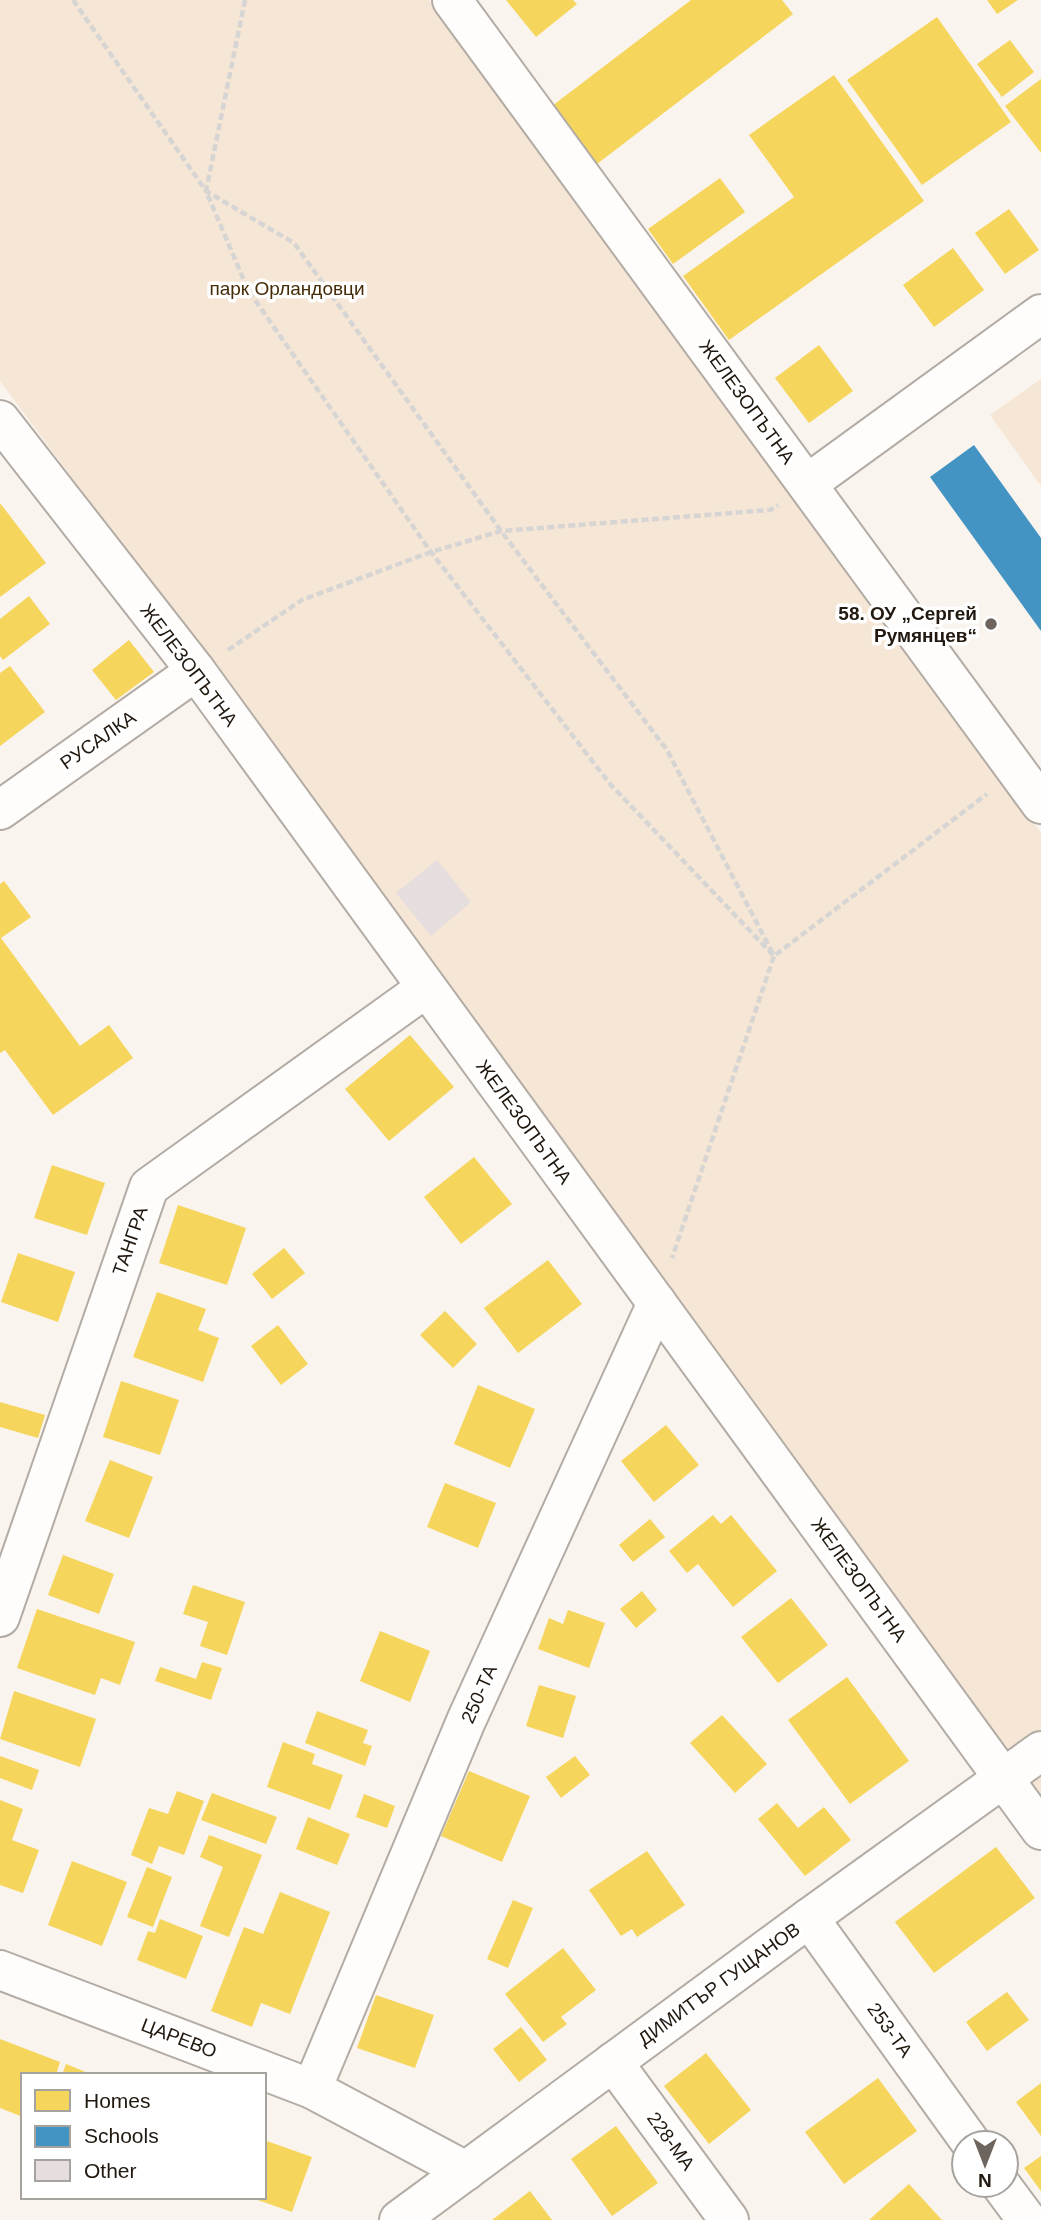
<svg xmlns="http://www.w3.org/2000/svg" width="1041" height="2220" viewBox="0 0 1041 2220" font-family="Helvetica,sans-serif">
<rect width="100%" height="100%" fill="#faf4ee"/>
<g fill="#f6e6d6">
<path d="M0 0H429L1041 833V1794L302 787 0 381Z"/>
<path d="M1041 379V486L990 415Z"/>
</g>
<g fill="#f6d55c">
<path d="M506 0H573L577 4 536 37Z"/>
<path d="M691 0H782L793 14 597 164 552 106Z"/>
<path d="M987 0H1018L997 14Z"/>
<path d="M937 17 1011 122 922 185 847 80Z"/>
<path d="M1010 40 1034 72 1002 97 977 64Z"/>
<path d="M834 75 924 201 729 340 683 276 794 197 749 135Z"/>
<path d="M1041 79V153L1005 106Z"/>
<path d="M720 178 745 212 673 264 648 229Z"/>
<path d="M1009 209 1039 250 1005 274 975 233Z"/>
<path d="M953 248 984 290 934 327 903 285Z"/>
<path d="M819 345 853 391 809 423 775 378Z"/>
<path d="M0 503 46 563 0 597Z"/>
<path d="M29 596 50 624 3 660 0 656V619Z"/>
<path d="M129 640 154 672 116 700 92 670Z"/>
<path d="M10 666 45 712 0 746V673Z"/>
<path d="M4 881 31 917 1 938 80 1046 109 1025 133 1058 53 1115 5 1050 0 1053V884Z"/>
<path d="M410 1035 454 1087 389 1141 345 1089Z"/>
<path d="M474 1157 512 1204 461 1244 424 1197Z"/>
<path d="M52 1165 105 1183 87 1235 34 1218Z"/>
<path d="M178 1205 246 1228 227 1285 159 1263Z"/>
<path d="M284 1248 305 1273 272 1299 252 1274Z"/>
<path d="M18 1253 75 1272 58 1322 1 1302Z"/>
<path d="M548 1260 582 1304 518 1353 484 1308Z"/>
<path d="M157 1292 206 1309 198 1330 219 1338 203 1382 133 1357Z"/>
<path d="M445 1311 477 1344 453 1368 420 1335Z"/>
<path d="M278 1325 308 1364 281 1385 251 1346Z"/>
<path d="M121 1381 179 1400 160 1455 103 1437Z"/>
<path d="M478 1385 535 1409 510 1468 454 1444Z"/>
<path d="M0 1402 45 1415 38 1438 0 1427Z"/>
<path d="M666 1425 699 1465 654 1502 621 1461Z"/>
<path d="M110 1460 153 1477 129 1538 85 1521Z"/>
<path d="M445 1483 496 1503 478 1548 427 1527Z"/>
<path d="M713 1515 721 1524 731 1515 777 1571 733 1607 698 1564 687 1573 669 1551Z"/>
<path d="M650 1519 665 1537 633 1562 619 1545Z"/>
<path d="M63 1555 114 1574 99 1614 48 1595Z"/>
<path d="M193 1585 245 1602 227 1655 200 1646 208 1622 183 1614Z"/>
<path d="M642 1591 657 1610 636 1628 620 1609Z"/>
<path d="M791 1598 828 1645 778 1683 741 1637Z"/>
<path d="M37 1609 135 1642 120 1685 101 1678 95 1695 17 1668Z"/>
<path d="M568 1610 605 1623 589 1668 538 1649 549 1618 563 1624Z"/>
<path d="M380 1631 430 1651 410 1702 360 1681Z"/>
<path d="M202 1662 222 1668 211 1700 155 1681 160 1667 196 1679Z"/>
<path d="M847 1677 909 1761 850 1804 788 1720Z"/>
<path d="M539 1685 576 1696 563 1738 526 1726Z"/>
<path d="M14 1691 96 1719 80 1767 0 1739Z"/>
<path d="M317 1711 368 1730 363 1743 372 1746 365 1766 305 1743Z"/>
<path d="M722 1715 767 1764 735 1793 690 1743Z"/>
<path d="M283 1742 315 1754 312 1764 343 1775 330 1810 267 1787Z"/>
<path d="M0 1756 39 1770 32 1790 0 1778Z"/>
<path d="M575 1756 590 1775 561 1798 546 1777Z"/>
<path d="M469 1771 530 1796 502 1862 441 1836Z"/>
<path d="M177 1791 204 1801 184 1855 159 1846 152 1864 131 1855 149 1808 168 1814Z"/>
<path d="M212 1793 277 1817 266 1844 201 1820Z"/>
<path d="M364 1794 395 1806 387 1828 356 1817Z"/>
<path d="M0 1800 23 1809 12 1840 39 1850 23 1893 0 1885Z"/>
<path d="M777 1803 798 1828 824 1807 851 1840 805 1876 758 1819Z"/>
<path d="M308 1817 350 1834 337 1865 296 1849Z"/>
<path d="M209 1835 262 1855 229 1937 200 1926 223 1867 200 1857Z"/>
<path d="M996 1847 1035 1898 934 1973 895 1922Z"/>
<path d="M647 1851 685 1905 637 1937 632 1929 621 1936 589 1890Z"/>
<path d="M72 1861 127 1882 102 1946 48 1925Z"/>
<path d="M147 1867 172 1877 153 1927 127 1917Z"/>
<path d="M280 1892 330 1912 290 2014 261 2003 252 2027 211 2011 244 1927 263 1934Z"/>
<path d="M513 1900 533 1908 508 1968 487 1959Z"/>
<path d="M160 1919 203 1936 186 1979 137 1960 148 1931 155 1933Z"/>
<path d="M563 1948 596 1990 561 2017 567 2024 543 2042 505 1994Z"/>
<path d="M1007 1992 1029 2020 987 2051 966 2022Z"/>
<path d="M376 1995 434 2015 415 2068 357 2048Z"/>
<path d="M521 2027 547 2060 519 2082 493 2049Z"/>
<path d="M0 2039 60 2062 56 2075H23V2117L0 2108Z"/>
<path d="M706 2053 751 2110 709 2144 664 2086Z"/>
<path d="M66 2064 93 2075H62Z"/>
<path d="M878 2078 917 2131 844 2184 805 2132Z"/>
<path d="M1041 2083V2136L1016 2102Z"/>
<path d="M616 2126 658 2183 612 2216 571 2159Z"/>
<path d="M264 2140 312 2157 292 2212 252 2198 264 2197Z"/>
<path d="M1041 2156V2191L1024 2168Z"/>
<path d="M909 2184 942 2220H869Z"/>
<path d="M530 2191 552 2220H492Z"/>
</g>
<path fill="#4393c3" d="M974 445 1041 538V631L930 477Z"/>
<path fill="#e6ddde" d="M437 860 471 902 431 936 396 893Z"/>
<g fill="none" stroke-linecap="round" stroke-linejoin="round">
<defs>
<g id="street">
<path d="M452 0 1041 804"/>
<path d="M0 420 196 671 1041 1830"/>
<path d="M807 484 1041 314"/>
<path d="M0 810 196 671"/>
<path d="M0 1617 149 1187 426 988"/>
<path d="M809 1918 971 2143"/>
<path d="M0 1970 312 2089 466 2171"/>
<path d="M613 2062 729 2220"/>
<path d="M312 2089 466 1721 657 1303"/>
<path d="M1001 2185 1027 2220"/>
<path d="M399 2220 809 1918 1041 1751"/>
</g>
</defs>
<use href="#street" stroke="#b3aca5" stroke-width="42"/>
<g stroke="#d6d5d3" stroke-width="4.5" stroke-dasharray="7 3.5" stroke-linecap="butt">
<path d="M73 0 206 191 294 243 501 531 667 750 774 956 672 1258"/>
<path d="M245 0 206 191 248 290 431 552 610 784 774 956 987 794"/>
<path d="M228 650 302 600 431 552 501 531 770 510 778 505"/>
</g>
<use href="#street" stroke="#fefdfc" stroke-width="38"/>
</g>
<circle fill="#6d655d" stroke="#fff" stroke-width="2.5" cx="991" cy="624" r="7"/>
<g text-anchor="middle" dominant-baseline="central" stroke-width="7" stroke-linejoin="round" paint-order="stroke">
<g font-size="19" fill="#462b07" stroke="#fff">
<text x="287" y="288">парк Орландовци</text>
</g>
<g font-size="19" fill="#21180f" stroke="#fff">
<text transform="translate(747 402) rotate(54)">ЖЕЛЕЗОПЪТНА</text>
<text transform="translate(189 665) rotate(53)">ЖЕЛЕЗОПЪТНА</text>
<text transform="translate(98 740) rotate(-35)">РУСАЛКА</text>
<text transform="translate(524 1122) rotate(54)">ЖЕЛЕЗОПЪТНА</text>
<text transform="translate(130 1241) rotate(-71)">ТАНГРА</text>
<text transform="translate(859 1580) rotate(54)">ЖЕЛЕЗОПЪТНА</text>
<text transform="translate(479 1694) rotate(-66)">250-ТА</text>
<text transform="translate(719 1984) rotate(-36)">ДИМИТЪР ГУЩАНОВ</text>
<text transform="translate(890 2030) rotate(54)">253-ТА</text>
<text transform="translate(179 2038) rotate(21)">ЦАРЕВО</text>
<text transform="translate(671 2141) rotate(54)">228-МА</text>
</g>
<g font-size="19" font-weight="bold" fill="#21180f" stroke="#fff" text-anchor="end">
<text x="977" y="613">58. ОУ „Сергей<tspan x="977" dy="22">Румянцев“</tspan></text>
</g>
</g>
<rect x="21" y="2073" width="245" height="126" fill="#ffffff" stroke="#a6a39f" stroke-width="2"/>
<rect x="35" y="2090" width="35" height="21" fill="#f6d55c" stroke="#a6a39f" stroke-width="2"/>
<text x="84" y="2108" font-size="21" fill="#21180f">Homes</text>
<rect x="35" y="2126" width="35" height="21" fill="#4393c3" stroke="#a6a39f" stroke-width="2"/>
<text x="84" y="2143" font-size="21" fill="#21180f">Schools</text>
<rect x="35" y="2160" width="35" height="21" fill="#e6ddde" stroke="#a6a39f" stroke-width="2"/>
<text x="84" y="2178" font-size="21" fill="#21180f">Other</text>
<g transform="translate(985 2164) rotate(180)"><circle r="33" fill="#ffffff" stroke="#a6a39f" stroke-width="2"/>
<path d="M0-5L12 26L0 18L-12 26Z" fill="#6d655d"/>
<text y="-10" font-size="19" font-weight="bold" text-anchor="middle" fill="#21180f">N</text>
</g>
</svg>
